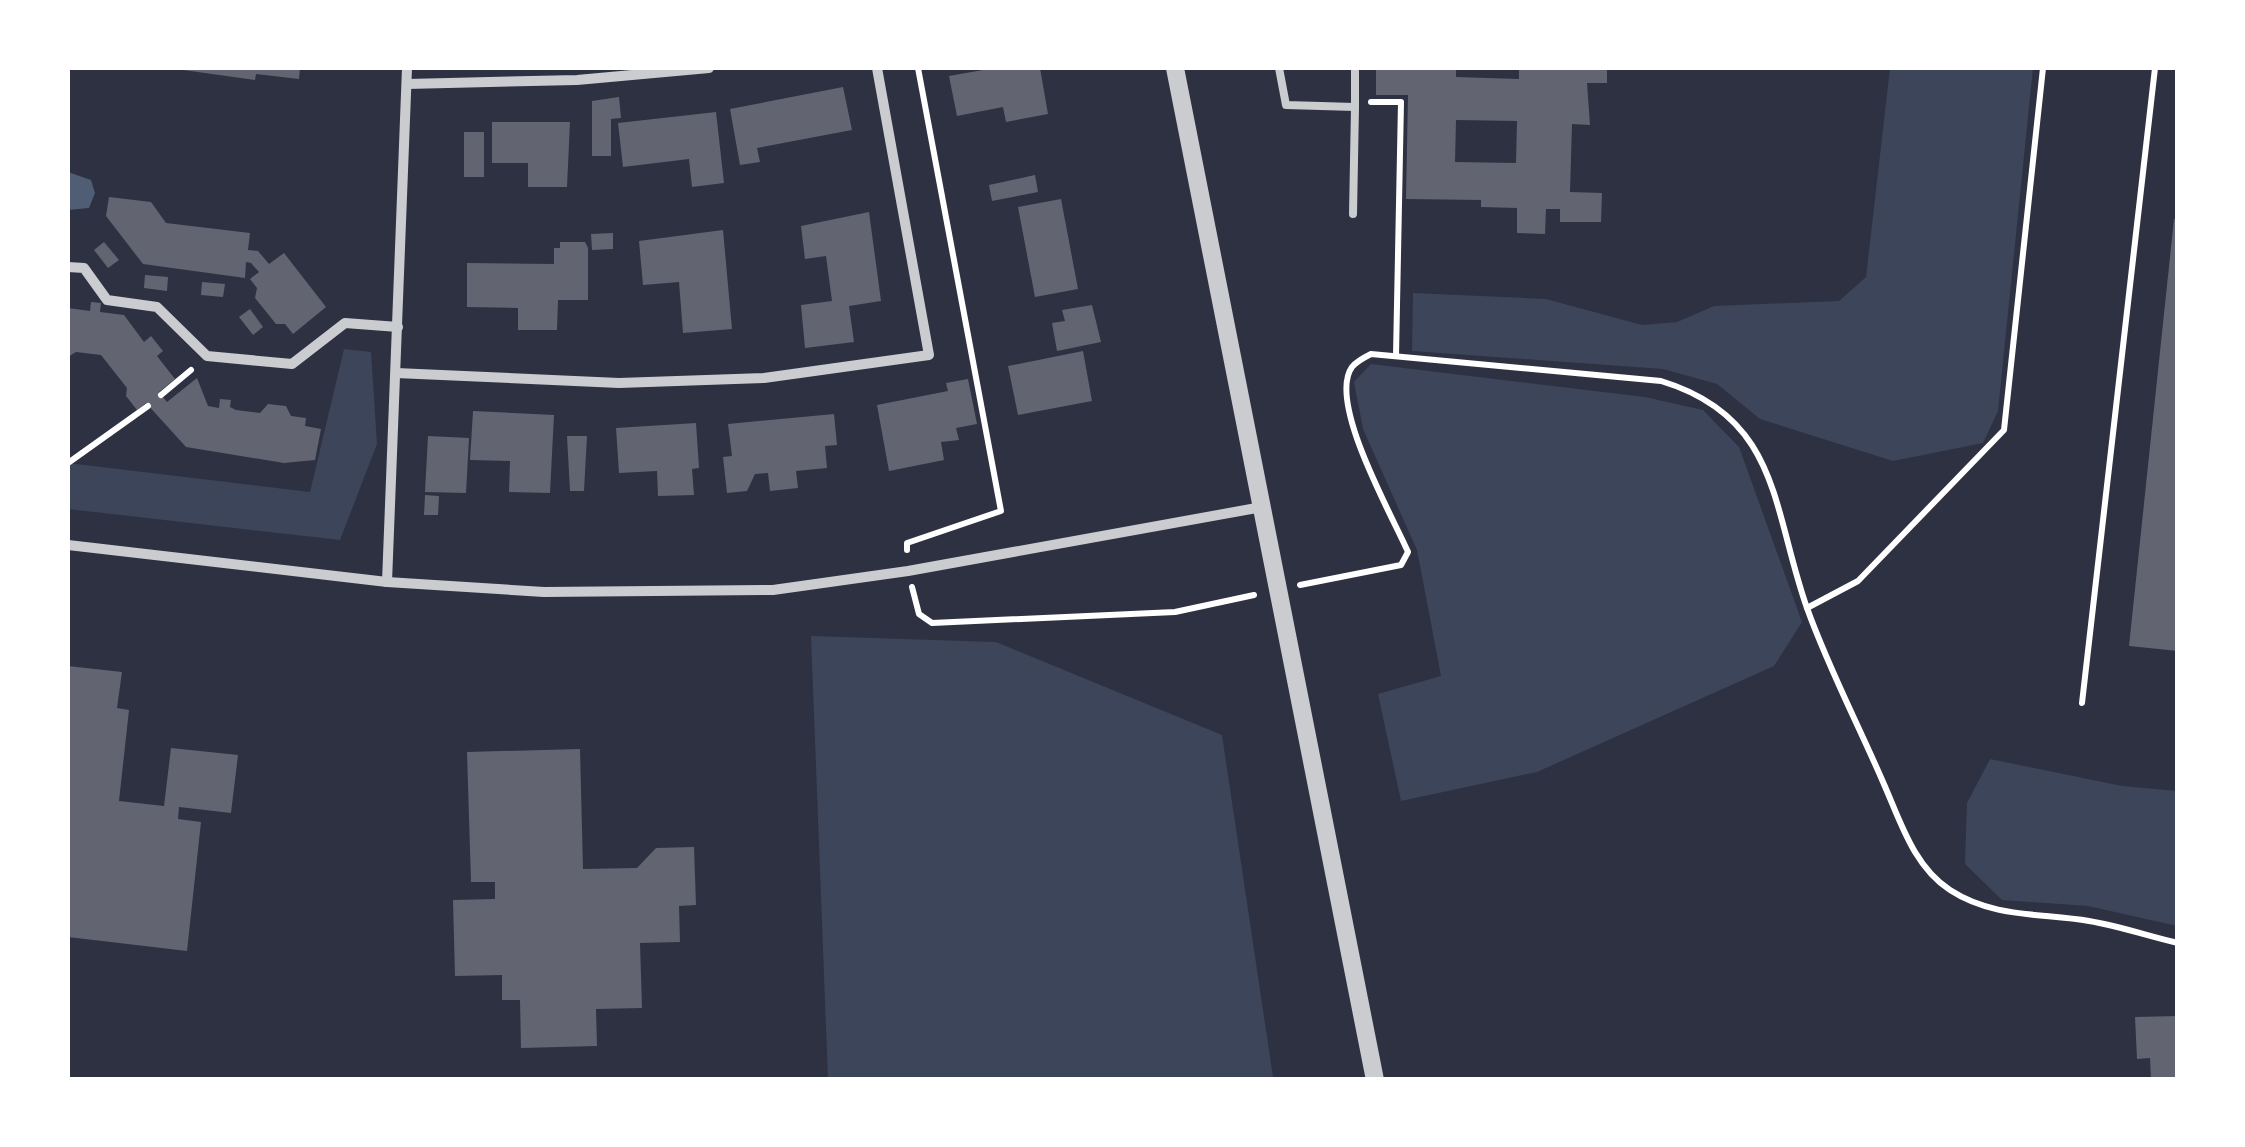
<svg xmlns="http://www.w3.org/2000/svg" width="2245" height="1147" viewBox="0 0 2245 1147" font-family="'IBM Plex Sans',sans-serif">
<rect width="100%" height="100%" fill="#2d3142"/>
<g fill="#3c4559">
<path d="M1890 68H2033L1998 411 1983 443 1893 461 1760 419 1717 384 1663 369 1412 351 1413 293 1546 299 1642 325 1677 322 1714 306 1839 301 1866 277Z"/>
<path d="M344 349 371 352 377 444 340 540 68 509V463L310 492Z"/>
<path d="M1371 364 1645 397 1703 410 1739 447 1802 622 1774 666 1537 772 1401 801 1378 694 1441 676 1417 550 1363 429 1354 382Z"/>
<path d="M811 636 996 642 1222 735 1273 1077 828 1079Z"/>
<path d="M1990 759 2122 786 2177 791V926L2088 906 2002 900 1965 864 1967 803Z"/>
</g>
<path fill="#4f5d75" d="M68 172 91 180 95 193 89 208 68 210Z"/>
<g fill="#626471" fill-rule="evenodd">
<path d="M169 68H300L299 79 256 74 255 80Z"/>
<path d="M994 68H1040L1048 114 1006 122 1003 107 957 116 949 76Z"/>
<path d="M1376 68H1456V77L1519 79V68H1607V83H1587L1590 125 1572 124 1570 192 1602 193 1601 222H1560V209H1546L1545 234 1517 233V208L1481 207V200L1406 199 1408 95H1376ZM1456 120 1517 121 1516 163 1455 162Z"/>
<path d="M843 87 852 130 757 148 760 162 740 165 730 109Z"/>
<path d="M619 97 621 118 611 119V156H592V101Z"/>
<path d="M716 112 724 183 692 187 689 159 623 167 618 123Z"/>
<path d="M492 122H570L567 187H528V163H492Z"/>
<rect x="464" y="132" width="20" height="45"/>
<path d="M1035 175 1038 192 992 201 989 185Z"/>
<path d="M109 197 151 202 166 223 250 233 248 250 258 251 269 264 284 253 326 307 293 334 285 324H276L255 298 257 288 250 279 259 272 251 263 246 262 245 278 143 264 106 216Z"/>
<path d="M1061 199 1078 289 1035 297 1018 207Z"/>
<path d="M869 212 881 301 849 306 854 342 805 348 801 305 832 301 826 256 805 259 801 226Z"/>
<path d="M2174 219H2178V651L2129 646Z"/>
<path d="M723 230 732 329 683 333 679 282 643 285 639 241Z"/>
<path d="M613 233V249L592 250 591 234Z"/>
<path d="M104 242 119 260 108 268 94 250Z"/>
<path d="M560 242H585L588 248V300H558L557 330H518V308L467 307V263L554 264V248H560Z"/>
<path d="M145 275 168 277 167 291 144 288Z"/>
<path d="M202 282 225 284 223 297 201 295Z"/>
<path d="M91 302 101 303 100 312 124 315 144 342 151 336 163 351 157 356 175 379 159 392 167 402 197 378 208 406 219 408 220 399 231 400 230 407 236 410 260 413 268 404 286 406 291 416 306 418 305 426 321 429 315 460 284 463 186 447 146 403 137 410 126 396 127 388 101 355 76 352 68 357V308L90 311Z"/>
<path d="M1092 305 1101 342 1057 351 1052 323 1065 321 1062 310Z"/>
<path d="M250 309 263 327 253 335 239 317Z"/>
<path d="M1083 351 1092 401 1018 415 1008 366Z"/>
<path d="M968 379 977 424 956 428 959 440 941 442 944 460 889 471 877 405 948 391 946 383Z"/>
<path d="M473 411 554 415 550 493 509 492 510 461 470 460Z"/>
<path d="M834 414 837 445 825 446 827 468 796 471 798 488 770 491 768 473 755 474 747 491 727 493 723 457 732 456 728 424Z"/>
<path d="M696 423 699 468 692 469 694 495 658 496 657 471 619 473 616 428Z"/>
<path d="M428 436 469 438 466 493 425 492Z"/>
<path d="M567 436H587L584 491H570Z"/>
<path d="M425 495 439 496 438 515H424Z"/>
<path d="M68 666 122 672 117 708 129 710 119 801 164 806 171 748 238 755 231 813 179 807 178 819 201 822 187 951 68 937Z"/>
<path d="M580 749 583 869 637 868 656 848 694 847 696 905 679 906 680 942 640 943 642 1008 596 1009 597 1046 521 1048 520 1000H502V975L455 976 453 900 495 899V882H471L467 752Z"/>
<path d="M2178 1016V1080H2151L2150 1058 2137 1059 2135 1017Z"/>
</g>
<g fill="none" stroke-linecap="round" stroke-linejoin="round">
<g stroke="#fff" stroke-width="6">
<path d="M1371 102H1401L1396 356"/>
<path d="M161 395 191 370"/>
<path d="M68 463 148 406"/>
<path d="M907 550V543L1001 511 918 68"/>
<path d="M1300 585 1401 565 1408 552C1392 515 1327 402 1352 367 1356 362 1365 357 1371 354L1661 381C1780 417 1772 509 1807 608 1828 667 1858 724 1883 782 1900 820 1913 866 1950 890 1993 918 2041 913 2089 921 2119 926 2148 936 2178 943"/>
<path d="M912 587 919 614 932 623 1175 612 1254 595"/>
<path d="M1807 608 1858 581 2004 430 2043 68"/>
<path d="M2082 703 2155 68"/>
</g>
<g stroke="#caccd0" stroke-width="8">
<path d="M1279 68 1286 105 1355 107V68"/>
<path d="M1353 214 1355 107"/>
</g>
<g stroke="#caccd0" stroke-width="10">
<path d="M407 84 577 80 709 68"/>
<path d="M68 267 84 268 107 300 157 307 207 356 292 364 345 323 398 327"/>
<path d="M396 373 619 383 764 378 929 355 877 68"/>
<path d="M68 545 387 582 544 592 773 590 908 571 1262 507"/>
<path d="M387 582 407 68"/>
</g>
<path stroke="#caccd0" stroke-width="18" d="M1175 68 1375 1080"/>
</g>
<rect width="2245" height="1147" fill="none" stroke="#ffffff" stroke-width="140"/>
</svg>
